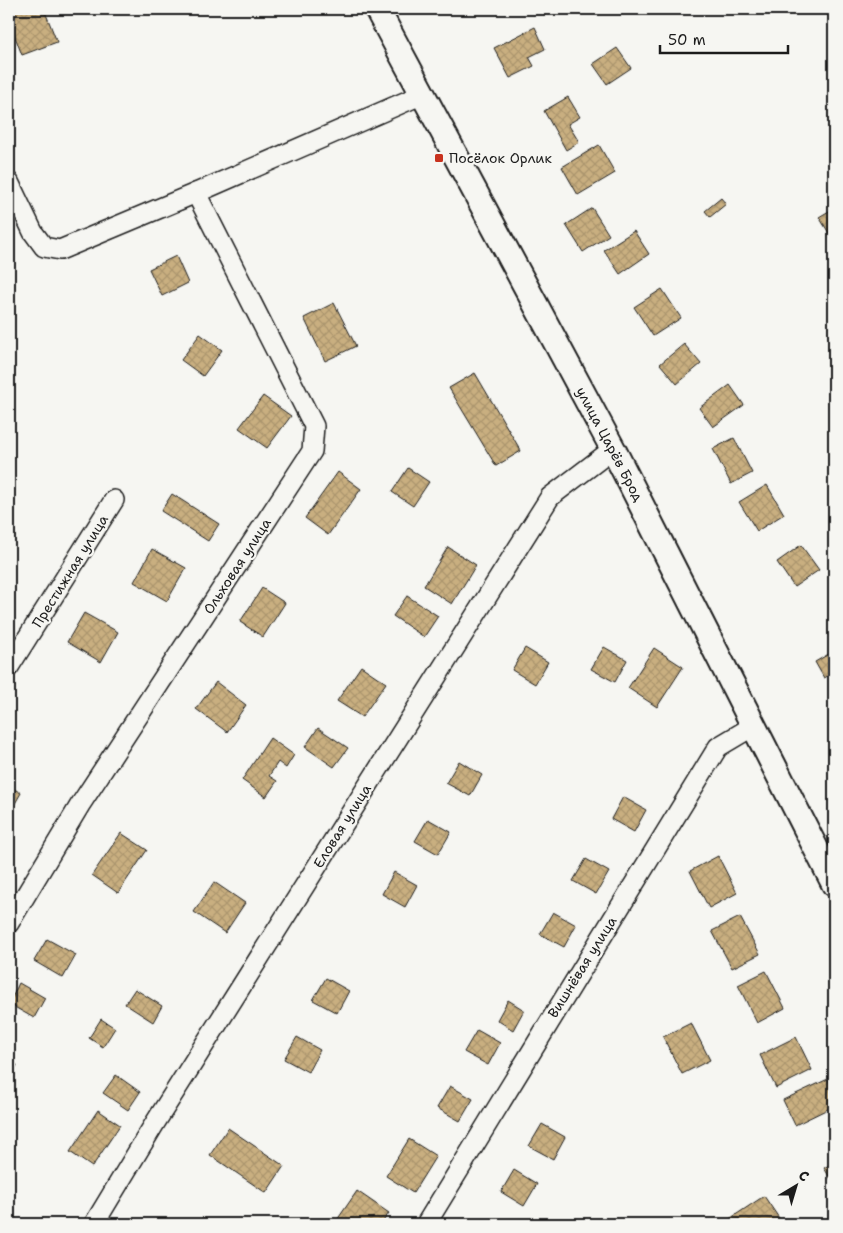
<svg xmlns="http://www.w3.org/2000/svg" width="843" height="1233" viewBox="0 0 843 1233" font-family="'Shantell Sans',sans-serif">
<defs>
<pattern id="building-cross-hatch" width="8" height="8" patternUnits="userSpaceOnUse" patternTransform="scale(1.25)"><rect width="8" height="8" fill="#c9af80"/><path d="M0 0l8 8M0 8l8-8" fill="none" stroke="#ac966e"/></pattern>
</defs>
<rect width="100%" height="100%" fill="#f6f6f2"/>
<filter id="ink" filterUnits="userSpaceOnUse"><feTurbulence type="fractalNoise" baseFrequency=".02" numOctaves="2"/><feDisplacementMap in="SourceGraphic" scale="10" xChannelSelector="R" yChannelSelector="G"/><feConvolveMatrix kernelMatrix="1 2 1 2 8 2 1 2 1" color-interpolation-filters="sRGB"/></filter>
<g filter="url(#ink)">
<g fill="url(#building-cross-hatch)" stroke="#1c1c1c">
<path d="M9 9H44L57 42 22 55 9 21Z"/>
<path d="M535 27 545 49 529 57 534 66 510 78 494 48Z"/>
<path d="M617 48 631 68 607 84 593 64Z"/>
<path d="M568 97 580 117 568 124 579 142 566 150 544 111Z"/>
<path d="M599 145 615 173 578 195 562 167Z"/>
<path d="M721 198 726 204 710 217 705 211Z"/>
<path d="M592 208 609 235 583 252 566 225Z"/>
<path d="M834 208V241L819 217Z"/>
<path d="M634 231 649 254 620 274 604 250Z"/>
<path d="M176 256 188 283 162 296 149 269Z"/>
<path d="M662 289 681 318 653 336 634 307Z"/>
<path d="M334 303 356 346 325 361 304 318Z"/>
<path d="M200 334 222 350 203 376 181 360Z"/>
<path d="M684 344 701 364 677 384 660 364Z"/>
<path d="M475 373 521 451 496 466 449 388Z"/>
<path d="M730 385 744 405 713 427 699 408Z"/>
<path d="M263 396 291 416 267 448 239 428Z"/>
<path d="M734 438 752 473 731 484 713 449Z"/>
<path d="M408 468 429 482 413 506 392 492Z"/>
<path d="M338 472 361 489 328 535 305 518Z"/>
<path d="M767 485 784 514 757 531 739 502Z"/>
<path d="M172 494 219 524 208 541 161 511Z"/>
<path d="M801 545 819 570 794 587 777 562Z"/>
<path d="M448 547 476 565 452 604 424 586Z"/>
<path d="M152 549 186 568 167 601 134 582Z"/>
<path d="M262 588 285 603 263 637 240 622Z"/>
<path d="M407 596 438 616 424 637 393 616Z"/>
<path d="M84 613 118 632 101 662 67 642Z"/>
<path d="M604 647 627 660 615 682 591 669Z"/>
<path d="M525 648 548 662 535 684 512 670Z"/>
<path d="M654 648 683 667 657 707 628 688Z"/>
<path d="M834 651V673L824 678 815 662Z"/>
<path d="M361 666 386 683 362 717 337 701Z"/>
<path d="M216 682 246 705 227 732 196 709Z"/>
<path d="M318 728 348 748 334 767 305 747Z"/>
<path d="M270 738 294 755 286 768 278 762 269 776 277 781 266 797 242 780Z"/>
<path d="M459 761 482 775 470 796 446 783Z"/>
<path d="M9 786 21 793 9 814Z"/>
<path d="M623 797 646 810 634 832 611 819Z"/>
<path d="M428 819 451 832 438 854 415 841Z"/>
<path d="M121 833 147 850 118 893 92 875Z"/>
<path d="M718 856 737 893 709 908 690 871Z"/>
<path d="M586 859 609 872 596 894 573 881Z"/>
<path d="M394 872 417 885 405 907 382 894Z"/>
<path d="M214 882 245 903 225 933 194 912Z"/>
<path d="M553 912 576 925 564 947 540 934Z"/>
<path d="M740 917 760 954 732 968 712 931Z"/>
<path d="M47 939 76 955 63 978 34 961Z"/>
<path d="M766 971 785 1008 757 1023 738 985Z"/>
<path d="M326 978 349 991 337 1013 313 1000Z"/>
<path d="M19 983 45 998 34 1018 9 1004Z"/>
<path d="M135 989 162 1006 153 1022 125 1004Z"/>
<path d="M508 1000 524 1010 513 1030 497 1020Z"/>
<path d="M101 1019 115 1028 103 1047 89 1038Z"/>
<path d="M691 1023 710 1060 682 1074 663 1037Z"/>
<path d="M477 1030 500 1043 488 1065 464 1052Z"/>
<path d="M297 1037 320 1050 308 1072 284 1059Z"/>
<path d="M796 1037 812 1070 776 1088 760 1055Z"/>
<path d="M9 1061 17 1065 9 1080Z"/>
<path d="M116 1075 140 1092 128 1110 103 1093Z"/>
<path d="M828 1079 834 1093V1106L795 1125 783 1100Z"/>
<path d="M450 1086 473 1099 460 1121 437 1108Z"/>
<path d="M98 1110 120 1125 92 1167 70 1152Z"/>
<path d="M542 1124 565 1137 553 1159 529 1146Z"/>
<path d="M228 1128 284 1166 266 1193 210 1155Z"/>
<path d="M409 1139 436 1156 413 1193 386 1176Z"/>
<path d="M834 1162V1184L824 1168Z"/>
<path d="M514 1170 537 1184 524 1206 501 1192Z"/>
<path d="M357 1191 389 1213 381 1224 335 1223Z"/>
<path d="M764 1196 783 1224H727L725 1222Z"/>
</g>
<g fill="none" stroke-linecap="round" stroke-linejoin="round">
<defs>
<g id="minor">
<path d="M9 182 33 232 44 247 60 250 196 193 423 94"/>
<path d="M9 667 114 500"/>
<path d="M9 923 80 805 312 451 314 426 196 193"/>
<path d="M94 1224 155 1123 550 497 613 449"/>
<path d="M426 1224 718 747 755 725"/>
</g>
<path id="tertiary" d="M377 9 613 449 834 884"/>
</defs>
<use href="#minor" stroke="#1c1c1c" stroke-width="22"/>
<use href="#tertiary" stroke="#1c1c1c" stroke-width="28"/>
<use href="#minor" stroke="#f6f6f2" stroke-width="19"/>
<use href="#tertiary" stroke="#f6f6f2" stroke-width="24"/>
</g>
</g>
<rect fill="#c8321e" stroke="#f6f6f2" stroke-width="2" x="434" y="153" width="10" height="10" rx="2.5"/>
<g text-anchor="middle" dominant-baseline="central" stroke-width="4.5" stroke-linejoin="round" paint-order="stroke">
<g font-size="14" fill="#1c1c1c" stroke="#f6f6f2" text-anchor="start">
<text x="449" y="158">Посёлок Орлик</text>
</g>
<g font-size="14" fill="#1c1c1c" stroke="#f6f6f2">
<text transform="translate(610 444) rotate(62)">улица Царёв Брод</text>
<text transform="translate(237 566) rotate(-57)">Ольховая улица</text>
<text transform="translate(70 571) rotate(-58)">Престижная улица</text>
<text transform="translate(342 826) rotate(-58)">Еловая улица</text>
<text transform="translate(582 967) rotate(-58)">Вишнёвая улица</text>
</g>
</g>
<rect width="843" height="1233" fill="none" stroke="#f6f6f2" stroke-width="30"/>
<rect x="15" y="15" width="813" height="1203" fill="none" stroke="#1c1c1c" stroke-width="2" filter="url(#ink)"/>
<g transform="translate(796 1186) rotate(38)" stroke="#f6f6f2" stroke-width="4" paint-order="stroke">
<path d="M0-4L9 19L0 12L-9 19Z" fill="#1c1c1c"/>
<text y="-8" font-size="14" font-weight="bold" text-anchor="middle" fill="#1c1c1c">С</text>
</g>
<path d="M660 45v8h128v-8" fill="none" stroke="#1c1c1c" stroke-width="2.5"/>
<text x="668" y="45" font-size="15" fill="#1c1c1c" stroke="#f6f6f2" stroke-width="4" paint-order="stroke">50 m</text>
</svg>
